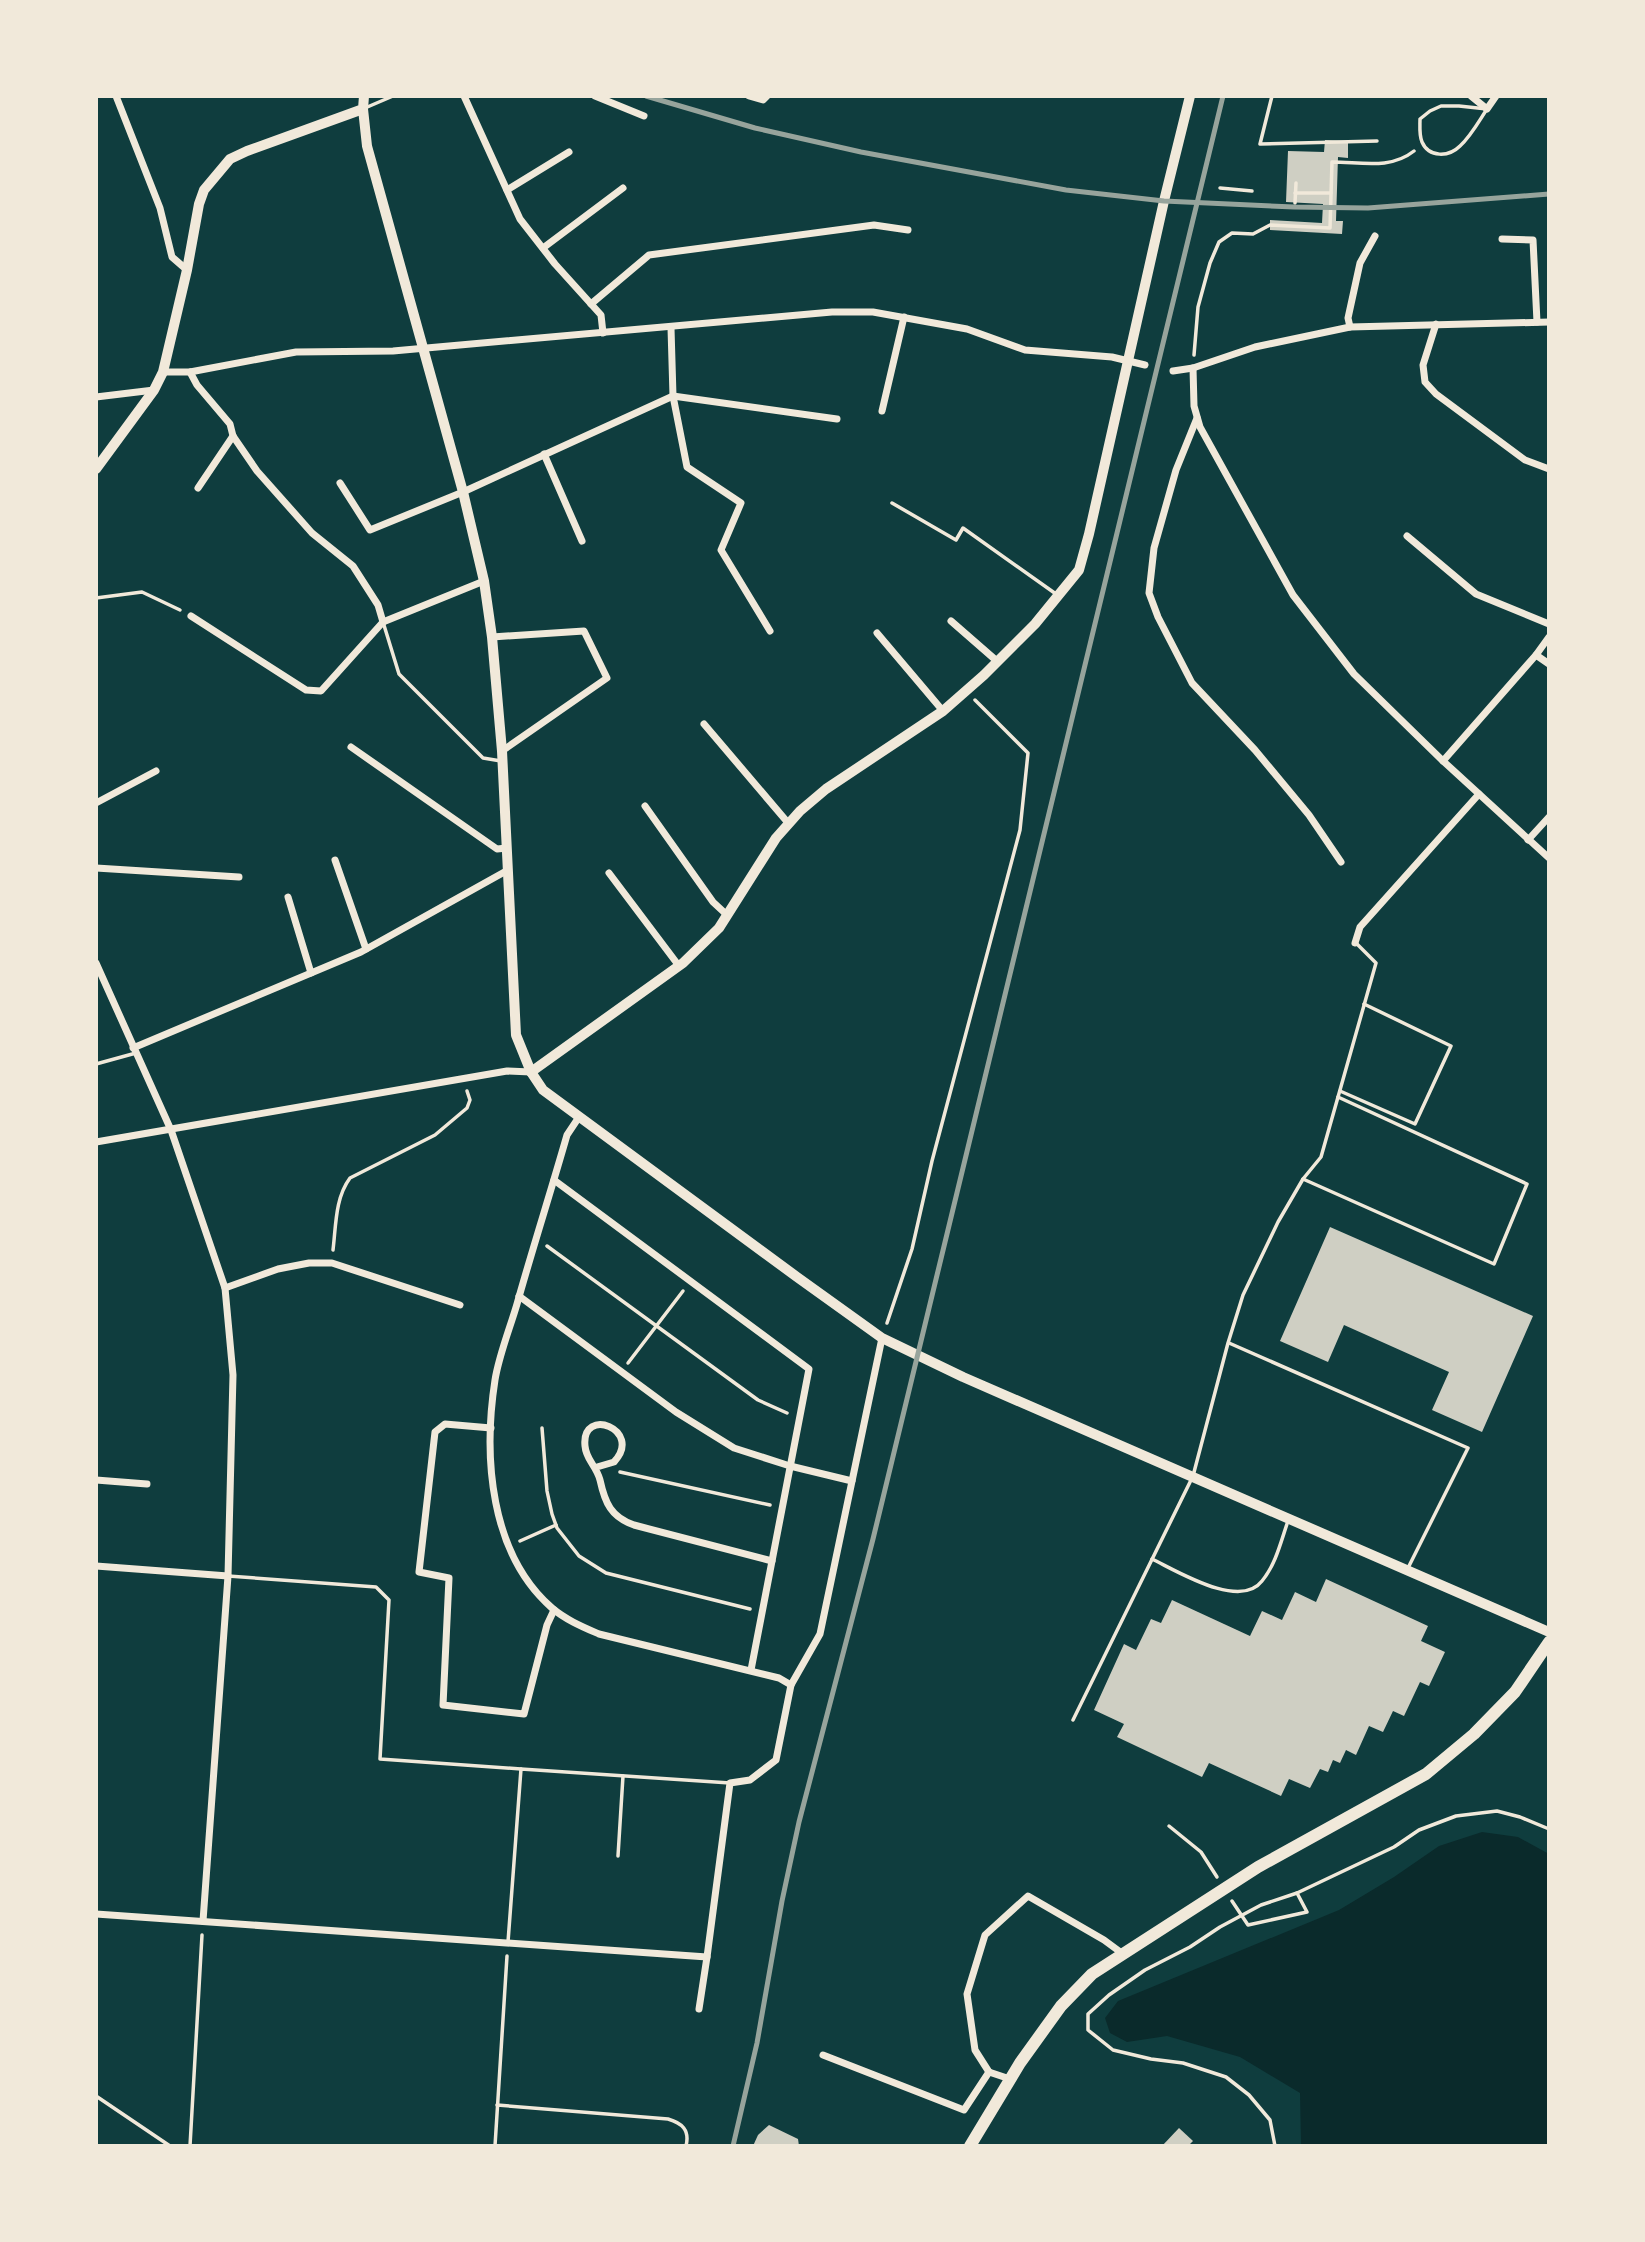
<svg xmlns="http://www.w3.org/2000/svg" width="1645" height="2242" viewBox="0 0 1645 2242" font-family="'PT Sans Narrow',sans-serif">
<rect width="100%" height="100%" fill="#0f3d3e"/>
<path fill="#0a2a2b" d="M1482 1832 1518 1837 1549 1854V2146H1301L1300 2093 1240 2057 1167 2036 1127 2042 1110 2033 1105 2018 1118 2001 1339 1910 1394 1877 1439 1846Z"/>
<g fill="#cfcfc3">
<path d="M1325 140 1348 141V158L1338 157 1336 221H1343L1342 234 1270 230V220L1322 223 1323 204 1286 202 1288 151 1324 152Z"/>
<path d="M1330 1227 1533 1316 1482 1432 1432 1410 1449 1372 1344 1325 1328 1362 1280 1341Z"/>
<path d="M1326 1579 1428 1626 1421 1641 1445 1652 1429 1686 1420 1682 1404 1716 1393 1711 1383 1732 1369 1726 1356 1755 1346 1750 1340 1763 1333 1760 1328 1772 1320 1769 1310 1788 1289 1779 1281 1796 1209 1763 1202 1777 1117 1737 1124 1724 1094 1710 1124 1644 1136 1650 1151 1619 1161 1623 1172 1600 1250 1636 1262 1611 1282 1620 1295 1592 1316 1602Z"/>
<path d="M769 2125 798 2139 799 2146H753L758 2135Z"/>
<path d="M1179 2128 1193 2141 1188 2146H1162Z"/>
</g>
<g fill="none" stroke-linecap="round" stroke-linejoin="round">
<g stroke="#f1e9da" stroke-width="3.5">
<path d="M1272 96 1260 144 1377 141"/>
<path d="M1220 188 1252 191"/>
<path d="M1295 193H1331"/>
<path d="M1295 203 1296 183"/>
<path d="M1194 355 1198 307 1210 263 1219 242 1232 233 1253 234 1270 225 1330 228 1332 162C1361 162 1390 170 1414 151"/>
<path d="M96 598 142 592 180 610"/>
<path d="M547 1246 758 1400 787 1413"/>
<path d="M333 1250C336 1226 335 1198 350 1178L435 1135 467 1108 470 1100 467 1091"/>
<path d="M887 1323 912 1249 932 1161 1020 830 1028 753 975 700"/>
<path d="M628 1363 683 1291"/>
<path d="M542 1428 547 1491 552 1514 557 1528 579 1556 606 1573 750 1609"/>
<path d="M620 1472 770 1505"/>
<path d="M520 1541 556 1525"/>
<path d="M1169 1826 1201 1852 1217 1877"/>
<path d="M1232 1901 1248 1925 1307 1912 1297 1893"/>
<path d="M96 2096 170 2146"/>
<path d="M497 2105 668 2119C682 2123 690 2130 686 2146"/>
<path d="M190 2146 202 1935"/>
<path d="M495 2146 507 1956"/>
<path d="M1275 2146 1270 2120 1249 2095 1226 2077 1183 2063 1151 2059 1113 2050 1088 2030V2014L1109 1995 1145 1970 1190 1947 1220 1927 1261 1905 1297 1893 1394 1847 1419 1830 1456 1816 1497 1811 1520 1817 1549 1829"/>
</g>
<g stroke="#f1e9da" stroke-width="3.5">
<path d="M1441 106H1459L1487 109C1479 121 1471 136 1460 146 1449 157 1429 158 1422 142 1419 135 1420 127 1420 119L1430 111Z"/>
<path d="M365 108 393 96"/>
<path d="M892 503 956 540 963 528 1056 594"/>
<path d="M383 622 399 674 483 758 501 761"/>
<path d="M96 1064 136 1053"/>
<path d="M1340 1091 1415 1124 1451 1046 1364 1004"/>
<path d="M1303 1179 1494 1264 1527 1184 1338 1097"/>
<path d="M1229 1343 1468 1448 1408 1568"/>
<path d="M1152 1559C1177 1571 1240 1610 1262 1581 1276 1564 1281 1541 1288 1521"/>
<path d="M228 1576 376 1587 389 1600 380 1759 521 1769"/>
<path d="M1073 1720 1193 1476 1228 1343 1243 1295 1278 1222 1303 1179 1321 1157 1376 963 1356 943"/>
<path d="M618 1856 623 1776"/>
<path d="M508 1942 521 1769 730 1783"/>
</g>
<g stroke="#f1e9da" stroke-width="7">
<path d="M116 96 160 208 172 257 187 270"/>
<path d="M464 96 520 219 555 264 601 315 603 333"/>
<path d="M595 96 644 116"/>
<path d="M749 96 763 100 767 96"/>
<path d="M1471 96 1487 109 1496 96"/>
<path d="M507 190 569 152"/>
<path d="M1502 239 1533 240 1537 322"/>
<path d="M543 248 623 188"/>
<path d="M591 304 649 255 874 225 908 230"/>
<path d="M1436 324 1423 365 1425 382 1436 394 1525 460 1549 469"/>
<path d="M1350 327 1348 318 1360 263 1375 236"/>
<path d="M671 328 673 396 687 467 741 503 721 550 770 631"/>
<path d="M1193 368 1194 406 1200 427 1293 595 1354 674 1443 761 1549 858"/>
<path d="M1173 371 1193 368 1255 347 1350 327 1549 322"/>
<path d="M163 372H190L296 352 393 351 832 312H873L967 329 1025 350 1112 357 1145 365"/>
<path d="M190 372 197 385 230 424 233 436 257 471 312 533 353 566 378 605 383 622"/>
<path d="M96 397 154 390"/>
<path d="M882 411 904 317"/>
<path d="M1197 418 1176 470 1154 548 1149 593 1158 617 1192 683 1255 750 1309 815 1341 862"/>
<path d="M544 454 582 541"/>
<path d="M340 483 370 530 463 492 673 396 837 419"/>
<path d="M198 488 233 436"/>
<path d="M1407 536 1476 594 1549 624"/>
<path d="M191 616 306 690 321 691 383 622 484 581"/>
<path d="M951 621 998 662"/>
<path d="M877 633 943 711"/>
<path d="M492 637 584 631 607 678 502 751"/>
<path d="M1536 655 1549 664"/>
<path d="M704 724 789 824"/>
<path d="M351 747 497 849 507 848"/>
<path d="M1443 761 1536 655 1549 637"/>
<path d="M96 803 156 771"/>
<path d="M645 806 713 902 727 915"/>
<path d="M1528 840 1549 817"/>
<path d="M335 860 366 949"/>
<path d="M96 868 239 877"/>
<path d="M609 873 679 966"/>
<path d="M288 897 311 973"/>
<path d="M1355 943 1360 927 1479 794"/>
<path d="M96 963 171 1130 225 1288 233 1375 228 1576 203 1921"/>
<path d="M133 1048 361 952 508 870"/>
<path d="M579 1117 567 1135C551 1191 533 1247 517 1304 510 1328 499 1355 495 1380 483 1457 490 1554 552 1608 566 1620 583 1627 599 1634L779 1678 791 1685"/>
<path d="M96 1142 507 1071 531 1072"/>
<path d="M554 1180 809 1369 751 1670"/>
<path d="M225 1288 278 1269 309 1263H332L460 1305"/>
<path d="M519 1296 676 1412 734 1448 790 1466 852 1481"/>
<path d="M491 1428 445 1424 435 1432 419 1572 449 1578 443 1705 524 1714 547 1625 554 1610"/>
<path d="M597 1467 614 1462C644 1430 581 1405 585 1446 586 1460 596 1465 600 1480 605 1503 611 1517 634 1525L772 1561"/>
<path d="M96 1480 147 1484"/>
<path d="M96 1566 228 1576"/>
<path d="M96 1914 707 1957 730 1783 750 1780 776 1760 791 1685 820 1634 882 1338"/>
<path d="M699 2009 707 1957"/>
<path d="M823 2055 964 2110 989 2072"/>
<path d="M1010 2079 989 2072 975 2050 967 1994 985 1935 1028 1896 1104 1940 1123 1954"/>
</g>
<g stroke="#f1e9da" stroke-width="10">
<path d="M363 109 367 146 463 492 484 581 492 637 502 751 516 1035 531 1072 543 1090 797 1277 882 1338 963 1377 1549 1632"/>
<path d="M96 469 154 390 163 372 187 270 199 204 204 190 230 159 247 151 363 109 364 96"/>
<path d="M531 1072 683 963 719 928 776 838 800 811 826 789 943 711 984 675 1035 624 1079 570 1089 534 1164 201 1190 96"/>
</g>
<path stroke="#f1e9da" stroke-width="12" d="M970 2146 1020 2063 1061 2006 1092 1974 1258 1867 1426 1774 1474 1734 1515 1692 1549 1642"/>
<g stroke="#97a49c" stroke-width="5">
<path d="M646 96 755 128 861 152 1066 190 1164 201 1294 207 1368 208 1549 194"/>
<path d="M733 2146 757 2043 782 1901 799 1822 873 1539 1223 96"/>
</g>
</g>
<rect width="1645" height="2242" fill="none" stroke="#f1e9da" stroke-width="196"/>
</svg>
